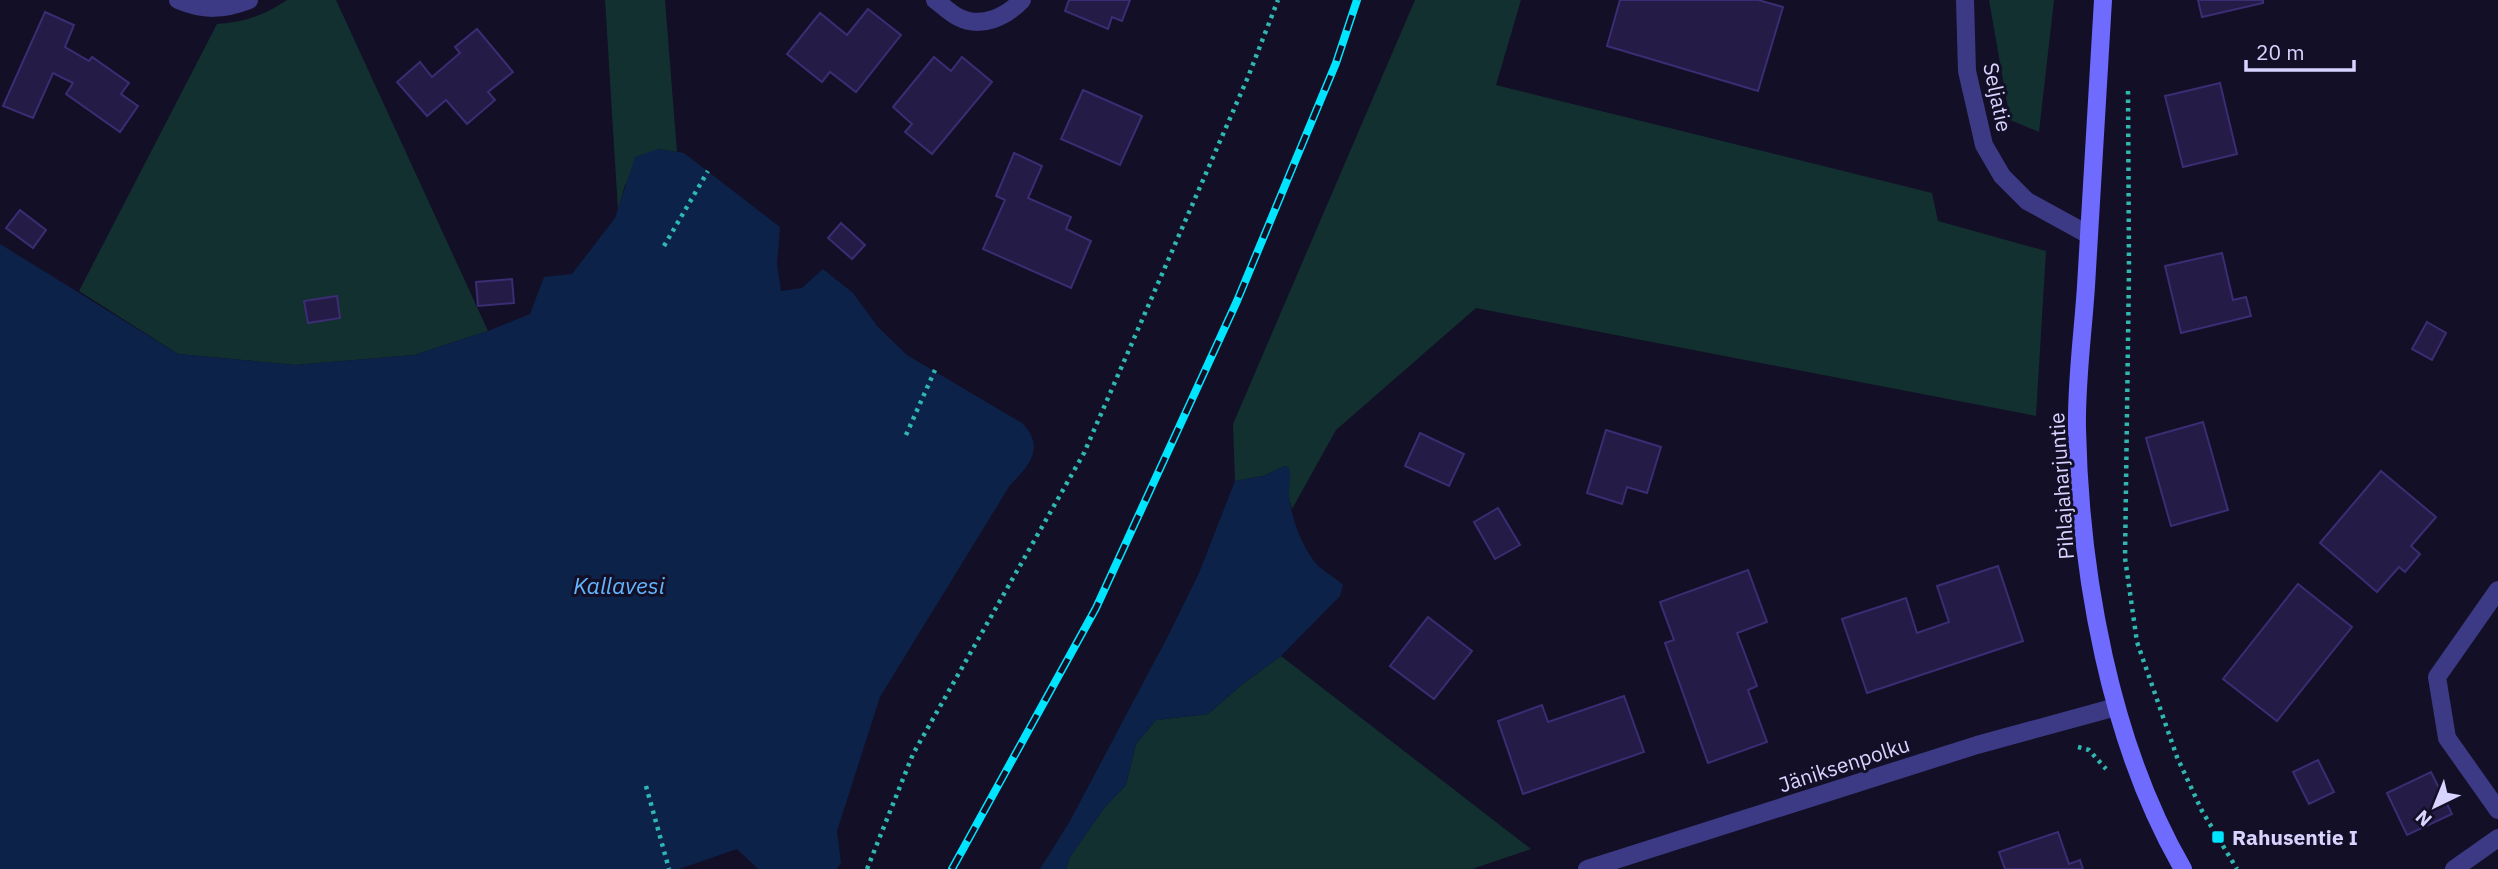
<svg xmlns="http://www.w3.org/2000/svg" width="2498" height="869" viewBox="0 0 2498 869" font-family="'IBM Plex Sans',sans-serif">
<rect width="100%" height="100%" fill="#130f26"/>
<g fill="#12302f">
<path d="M287 0H336L488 331 414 355 295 365 178 354 79 291 217 24C243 23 265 15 287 0Z"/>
<path d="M605 0H665L677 152 658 149 625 185 618 210Z"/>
<path d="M1415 0H1521L1496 85 1932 193 1938 221 2046 251 2036 416 1476 308 1336 430 1292 509 1288 494 1289 468 1285 466 1263 476 1235 481 1233 424Z"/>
<path d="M1989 0H2054L2039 132 2010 120Z"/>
<path d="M1281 656 1531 849 1472 869H1066L1070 857 1104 808 1126 785 1136 744 1156 720 1208 714 1244 683Z"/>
</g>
<g fill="#0c2248">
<path d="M658 149 684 153 780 227 777 264 781 291 802 288 823 269 853 293 878 327 907 355 1022 423C1046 447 1029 466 1010 485L880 697 837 831 841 863 837 869H758L737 849 679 869H0V244L178 354 295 365 414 355 488 331 530 314 544 277 572 274 615 218 635 157Z"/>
<path d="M1285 466 1289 468C1292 477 1288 486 1289 495 1291 517 1301 544 1314 561 1319 569 1335 577 1343 585L1340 596 1281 656 1244 683 1208 714 1156 720 1136 744 1126 785 1104 808 1070 857 1066 869H1040L1070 821 1168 636 1199 573 1235 481 1263 476Z"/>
</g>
<g fill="#241b47" stroke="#3b2d73" stroke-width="2">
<path d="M1069 0H1130L1122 21 1112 17 1108 29 1065 11Z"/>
<path d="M1620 0H1758L1783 7 1758 91 1607 46Z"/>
<path d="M2198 0H2263V3L2202 17Z"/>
<path d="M868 9 901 35 856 92 830 72 822 82 787 54 820 13 847 35Z"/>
<path d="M45 12 74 25 65 47 89 61 92 57 129 83 121 94 138 106 120 132 66 94 73 83 53 73 33 118 3 106Z"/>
<path d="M477 29 513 72 488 92 495 100 467 124 446 100 427 116 397 82 420 62 432 77 460 53 455 47Z"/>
<path d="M934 57 951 71 962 57 992 82 932 154 905 132 912 124 893 107Z"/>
<path d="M2220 83 2237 154 2183 167 2165 96Z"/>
<path d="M1083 90 1142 116 1120 165 1061 139Z"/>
<path d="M1014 153 1042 166 1028 198 1071 217 1066 229 1091 241 1071 288 983 249 1005 200 996 196Z"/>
<path d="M20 210 46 230 33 248 6 228Z"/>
<path d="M841 223 865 245 852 259 828 238Z"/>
<path d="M2222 253 2233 300 2246 297 2251 316 2181 333 2165 266Z"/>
<path d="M512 279 514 303 478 306 476 282Z"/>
<path d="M337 296 340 318 308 323 304 301Z"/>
<path d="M2427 322 2446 333 2432 360 2412 349Z"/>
<path d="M2203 422 2228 510 2171 526 2146 438Z"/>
<path d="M1606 430 1661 447 1647 493 1627 487 1622 504 1587 493Z"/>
<path d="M1420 433 1464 454 1449 486 1405 466Z"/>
<path d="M2381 471 2436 517 2411 546 2420 554 2405 572 2399 567 2377 592 2320 543Z"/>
<path d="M1498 508 1520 545 1495 559 1474 522Z"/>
<path d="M1998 566 2023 641 1867 693 1842 619 1906 598 1917 633 1949 622 1937 586Z"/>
<path d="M1748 570 1767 622 1737 633 1757 686 1748 690 1767 742 1708 763 1665 643 1674 640 1660 602Z"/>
<path d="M2298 584 2352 627 2277 721 2223 679Z"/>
<path d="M1428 617 1472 651 1434 699 1390 666Z"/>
<path d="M1624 696 1644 752 1523 794 1498 721 1542 705 1548 722Z"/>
<path d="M2318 760 2334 792 2309 804 2293 772Z"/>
<path d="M2431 772 2452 814 2407 835 2387 793Z"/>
<path d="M2058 832 2069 864 2080 860 2083 869H2005L1999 852Z"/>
</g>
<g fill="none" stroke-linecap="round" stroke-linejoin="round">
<g stroke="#2fb8b0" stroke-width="4.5" stroke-dasharray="3.5 5" stroke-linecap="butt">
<path d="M2128 91 2129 268 2125 558 2137 642 2177 757 2202 811 2237 869"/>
<path d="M664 246 708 171"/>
<path d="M906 435 935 370"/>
<path d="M2078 747 2089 750 2106 769"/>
<path d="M646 786 669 869"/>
<path d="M867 869 913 754 1084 453 1248 77 1278 0"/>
</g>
<g stroke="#3d3a85" stroke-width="18">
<path d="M178 0C204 11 223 10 249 0"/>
<path d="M935 0C942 5 950 13 958 17 981 29 1006 17 1022 0"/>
<path d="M1965 0 1967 71 1984 145 2002 176 2027 201 2089 235"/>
<path d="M2498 590 2437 677 2447 738 2498 810"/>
<path d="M1587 869 1977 745 2116 707"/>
<path d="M2454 869 2498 838"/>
</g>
<path stroke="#6f6bff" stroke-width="18" d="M2103 0C2097 95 2092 191 2086 286 2083 333 2076 382 2077 429 2080 574 2110 743 2183 869"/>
<defs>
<path id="rail" d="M952 869 1096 608 1237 301 1336 63 1357 0"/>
</defs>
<use href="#rail" stroke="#00e5ff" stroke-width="8"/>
<use href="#rail" stroke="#130f26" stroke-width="5" stroke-dasharray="16" stroke-linecap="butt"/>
</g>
<rect fill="#00e5ff" stroke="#130f26" stroke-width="2.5" x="2211" y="830" width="14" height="14" rx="3.5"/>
<g text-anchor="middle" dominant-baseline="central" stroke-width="6" stroke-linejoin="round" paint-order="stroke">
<g font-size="21" fill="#d9d4ff" stroke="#130f26">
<text transform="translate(1998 97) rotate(78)">Seljatie</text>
<text transform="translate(2061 486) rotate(-94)">Pihlajaharjuntie</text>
<text transform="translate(1844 764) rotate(-18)">Jäniksenpolku</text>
</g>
<g font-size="21" font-weight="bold" fill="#d9d4ff" stroke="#130f26" text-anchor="start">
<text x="2232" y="837">Rahusentie I</text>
</g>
<g font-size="23" font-style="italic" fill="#62b6ff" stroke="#130f26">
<text x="619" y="585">Kallavesi</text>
</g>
</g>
<g transform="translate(2435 806) rotate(223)" stroke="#130f26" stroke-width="5" paint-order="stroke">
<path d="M0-5L12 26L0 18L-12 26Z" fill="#d9d4ff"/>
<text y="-10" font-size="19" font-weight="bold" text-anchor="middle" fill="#d9d4ff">N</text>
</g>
<path d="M2246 60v10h108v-10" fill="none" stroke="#d9d4ff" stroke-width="3.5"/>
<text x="2256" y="60" font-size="21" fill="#d9d4ff" stroke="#130f26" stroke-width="5" paint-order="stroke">20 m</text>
</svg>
